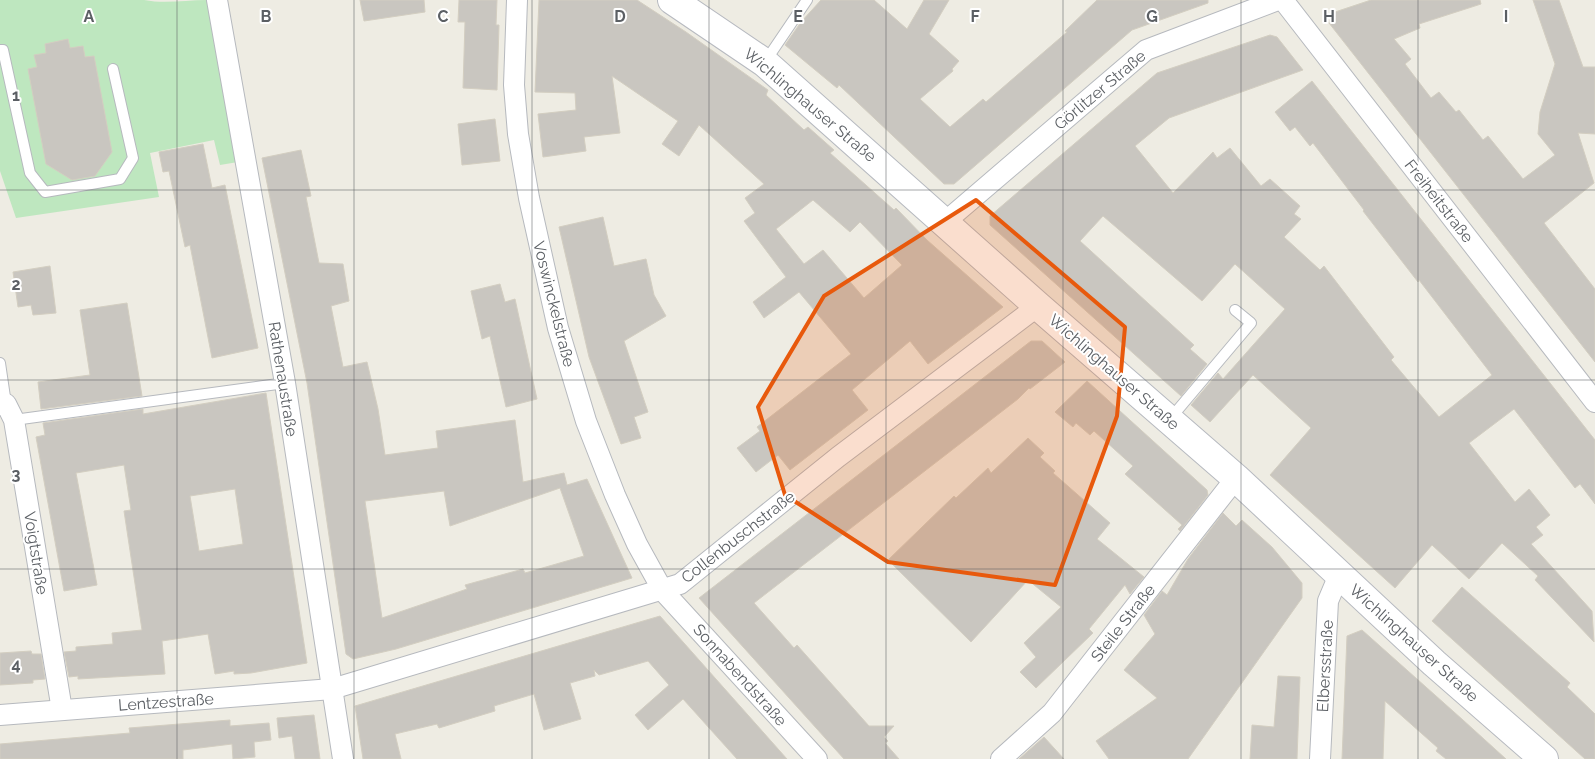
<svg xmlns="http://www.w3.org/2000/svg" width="1595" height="759" viewBox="0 0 1595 759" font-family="Raleway,sans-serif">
<rect width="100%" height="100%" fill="#eeece3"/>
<path fill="#bee7bf" d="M0 0H144C165 4 185 0 207 0L238 162 220 165 214 140 150 153 159 197 16 218 0 171Z"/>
<g fill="#c9c6c0" stroke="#d3cec1" fill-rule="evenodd">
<path d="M360 0H424L425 12 364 21Z"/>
<path d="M459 0H497L496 25H499L497 90 463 88 465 22H458Z"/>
<path d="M539 0H637L686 32 768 90 766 95 804 130 808 127 834 150 830 153 894 210 896 208 927 240 1003 307 928 364 910 341 852 390 868 410 790 470 778 455 756 472 737 448 760 431 757 427 851 354 799 292 764 318 753 302 786 277 744 221 755 213 745 198 764 184 699 125 679 156 662 144 678 121 612 76 620 133 584 137 586 151 543 157 538 114 576 110 575 93 535 92ZM813 200 850 232 860 222 902 265 864 298 823 250 804 264 776 229Z"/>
<path d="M821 0H874L907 29 924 0H949L929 34 959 61 952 69 953 71 920 99 950 127 983 99 986 102 1067 32 1065 31 1097 0H1208V3L1132 30 954 184H944L839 85 837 88 785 45 801 22Z"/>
<path d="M1371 0H1480L1481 4 1419 24 1420 28 1394 39 1411 59 1405 64 1431 98 1439 92 1456 112 1459 110 1483 140 1488 136 1523 179 1555 155 1538 134 1540 112 1555 64 1533 0H1559L1583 67H1595V134L1578 133 1594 183 1544 223 1595 289V362L1329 23 1332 13Z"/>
<path d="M1270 35 1277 37 1303 70 1169 118 1135 146 1173 193 1213 152 1217 158 1230 148 1261 186 1270 179 1300 206 1294 214 1301 219 1284 237 1320 270 1324 266 1394 357 1391 360 1439 417 1492 375 1419 280 1418 282 1363 211 1364 210 1313 143 1310 146 1295 127 1290 131 1275 112 1312 81 1595 440V504L1580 484 1575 488 1514 409 1469 443 1515 502 1529 489 1550 515 1536 527 1543 535 1531 544 1592 611 1594 642 1535 580 1538 576 1502 543 1469 579 1432 545 1395 588 1270 475 1311 428 1253 375 1210 422 1191 405 1218 373 1223 379 1285 309 1235 264 1202 301 1103 216 1080 241 1194 345 1190 349 1207 364 1181 396 990 225V216L1157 73Z"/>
<path d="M68 39 70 48 83 46 85 57 94 56 112 152 95 176 72 180 46 164 28 69 37 67 34 55 46 53 45 44Z"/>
<path d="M495 119 500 161 462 165 458 124Z"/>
<path d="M203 144 212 188 225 185 258 348 212 358 190 245 185 247 169 171 163 172 159 152Z"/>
<path d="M301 150 311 196 306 197 319 263 343 264 349 301 331 306 343 367 367 362 378 409 385 455 438 448 436 431 515 420 523 482 564 473 567 485 587 479 632 578 396 649 353 659 346 654 307 383 262 158ZM560 488 584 556 525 573 523 569 465 585 467 589 382 618 365 501 444 491 450 526Z"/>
<path d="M603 217 614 266 646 259 654 295 666 316 624 341 648 412 634 417 641 438 621 444 589 357 559 227Z"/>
<path d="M50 266 56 313 33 315 31 305 18 307 13 272Z"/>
<path d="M500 284 505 302 515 299 537 399 506 407 490 336 482 339 471 291Z"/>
<path d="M127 303 142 396 41 409 38 382 90 375 80 310Z"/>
<path d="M1031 341H1042L1065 362 1030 389 1029 388 1018 399 754 603 794 648 797 645 869 726H894L884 737 888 741 885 743 899 759H844L699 598Z"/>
<path d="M1087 381 1207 490 1208 495 1180 531 1178 529 1182 525 1125 474 1133 466 1094 431 1090 435 1076 423 1073 427 1055 412Z"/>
<path d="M266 393 307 663 251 673 234 674V671L215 674 208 634 162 641 165 674 78 679V676L69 677 64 652 76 651V647L113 644 112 633 142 630 124 511 131 510 124 465 76 473 97 585 64 591 36 437 45 435 43 423 143 409V414ZM235 489 243 544 199 551 190 496Z"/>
<path d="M1028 438 1044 453 1040 457 1055 471 1053 473 1110 523 1097 539 1144 577 1130 594 1125 585 1089 629 1093 633 1036 688 1020 672 1036 657 1024 643 1061 607 1028 580 971 642 888 560 954 496 956 498 988 468 991 473Z"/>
<path d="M1223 513 1236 526 1242 520 1272 547 1302 583V598L1188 759H1109L1096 741 1157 698 1124 670 1155 634 1144 615 1162 591 1167 595 1188 559Z"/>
<path d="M1462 587 1570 683 1567 687 1595 714V759H1585L1432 621Z"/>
<path d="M660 616 787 759H737L683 699 648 730 635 715 669 685 648 661 599 675 594 670 595 676 570 683 581 719 544 730 534 694 494 706 495 711 439 728 437 724 395 734 401 759H363L355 706Z"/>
<path d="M1362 630 1463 720 1506 759H1446L1436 751 1438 748 1385 701 1383 759H1342L1347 636Z"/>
<path d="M31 651 32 654H41L45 679 33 680V683L0 685V653Z"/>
<path d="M1278 676 1300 677 1297 759H1250L1252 725 1274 727Z"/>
<path d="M314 715 320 759H295L292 736 279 738 277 718Z"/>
<path d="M230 720V726L269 723 271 740 254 742 255 757 233 759 232 744 183 750V759H0V744L130 733 129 728Z"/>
<path d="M1044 737 1064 759H1019Z"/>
</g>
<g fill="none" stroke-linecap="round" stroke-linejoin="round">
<defs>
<g id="lane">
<path d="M0 50H3L30 173 45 192 120 179 133 158 113 69"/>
<path d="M765 62 807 0"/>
<path d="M0 363 6 404"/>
<path d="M1170 419 1251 323 1235 310"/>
<path d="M14 420 285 383"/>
</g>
<g id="street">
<path d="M217 0 285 383 343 759"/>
<path d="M517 0 514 85 518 134 529 198 558 328 586 421 615 495 637 544 663 591 817 759"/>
<path d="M1283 0 1595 402"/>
<path d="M945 222 1146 50 1278 0"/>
<path d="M0 405 6 404 14 420 62 710"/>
<path d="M0 715 332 689 680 584 838 457 1038 306"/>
<path d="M1001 759 1052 713 1236 478"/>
<path d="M1320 759 1328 601 1339 575"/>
</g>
<path id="secondary" d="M672 0 765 63 1038 306 1236 478 1434 663 1544 759"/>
</defs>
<use href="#lane" stroke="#b6b9be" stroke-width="12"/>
<use href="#street" stroke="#b6b9be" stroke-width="22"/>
<use href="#secondary" stroke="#b7bac0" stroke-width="30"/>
<use href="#lane" stroke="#fff" stroke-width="10"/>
<use href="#street" stroke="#fff" stroke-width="20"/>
<use href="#secondary" stroke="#fff" stroke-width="28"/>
</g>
<path fill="#e8590c" fill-opacity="0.2" stroke="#e8590c" stroke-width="4" stroke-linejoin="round" d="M976 200 1125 327 1117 416 1055 585 888 562 785 495 758 407 824 296Z"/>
<path fill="none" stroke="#5b5f64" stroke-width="1" stroke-opacity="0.55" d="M177 0V759M354 0V759M532 0V759M709 0V759M886 0V759M1063 0V759M1241 0V759M1418 0V759M0 190H1595M0 380H1595M0 569H1595"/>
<g text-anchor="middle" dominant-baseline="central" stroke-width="4" stroke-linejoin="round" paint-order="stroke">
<g font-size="16" fill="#5b5f64" stroke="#fff">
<text transform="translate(1100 90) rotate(-40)">Görlitzer Straße</text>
<text transform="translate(810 105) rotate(40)">Wichlinghauser Straße</text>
<text transform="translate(1439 201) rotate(52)">Freiheitstraße</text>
<text transform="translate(554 304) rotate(76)">Voswinckelstraße</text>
<text transform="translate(1114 372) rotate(41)">Wichlinghauser Straße</text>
<text transform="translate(283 379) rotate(81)">Rathenaustraße</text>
<text transform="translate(738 537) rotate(-38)">Collenbuschstraße</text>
<text transform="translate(36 553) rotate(81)">Voigtstraße</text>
<text transform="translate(1123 623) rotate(-52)">Steile Straße</text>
<text transform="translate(1414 643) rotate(42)">Wichlinghauser Straße</text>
<text transform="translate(1325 666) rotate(-87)">Elbersstraße</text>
<text transform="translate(740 675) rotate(48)">Sonnabendstraße</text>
<text transform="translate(166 702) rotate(-4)">Lentzestraße</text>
</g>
</g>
<g font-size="16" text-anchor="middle" font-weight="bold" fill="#5b5f64" stroke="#fff" stroke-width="4" stroke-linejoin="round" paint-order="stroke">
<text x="89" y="22">A</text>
<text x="266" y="22">B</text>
<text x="443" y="22">C</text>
<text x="620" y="22">D</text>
<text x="798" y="22">E</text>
<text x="975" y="22">F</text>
<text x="1152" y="22">G</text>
<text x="1329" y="22">H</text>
<text x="1506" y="22">I</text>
<text x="16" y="101">1</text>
<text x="16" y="290">2</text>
<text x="16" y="480">3</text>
<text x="16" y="670">4</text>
</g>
</svg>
